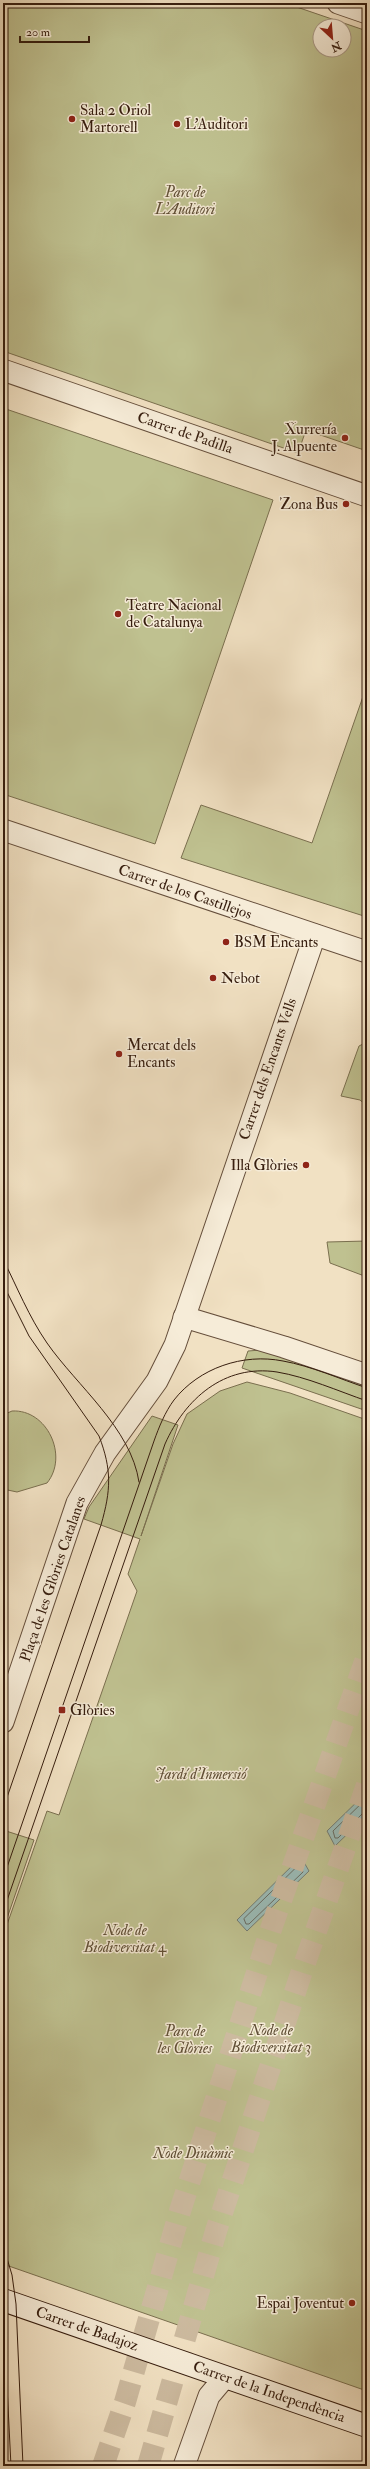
<svg xmlns="http://www.w3.org/2000/svg" width="370" height="2469" viewBox="0 0 370 2469" font-family="'IM FELL Double Pica',serif">
<rect width="100%" height="100%" fill="#f1e1c3"/>
<filter id="stains"><feTurbulence type="fractalNoise" baseFrequency=".005" numOctaves="4"/><feColorMatrix values="0 0 0 0 .2 0 0 0 0 .09 0 0 0 0 .02 0 0 0 .5 -.17"/></filter>
<radialGradient id="worn" r=".72"><stop offset=".6" stop-color="#630" stop-opacity="0"/><stop offset="1" stop-color="#630" stop-opacity=".3"/></radialGradient>
<g fill="#bfc190" stroke="#7a6f4f" fill-rule="evenodd">
<path d="M3 3H285L367 31V451L306 430 298 453 3 351ZM320 26H344V50H320Z"/>
<path d="M3 408 273 500 155 844 3 794Z"/>
<path d="M367 685V917L181 858 201 805 312 843Z"/>
<path d="M365 1043 367 1044V1106L360 1100 341 1096 359 1046Z"/>
<path d="M367 1241V1277L330 1263 327 1242Z"/>
<path d="M261 1350 367 1380V1411L242 1368 248 1351Z"/>
<path d="M247 1382 290 1393 367 1420V2391L3 2264V1936L47 1811 59 1815 137 1591 128 1574 140 1539 84 1519 89 1507 152 1416 178 1425 141 1536 173 1444 187 1414 220 1391Z"/>
<path d="M12 1411C47 1409 69 1456 47 1483L17 1492 3 1489V1415Z"/>
<path d="M3 1830 34 1840 3 1930Z"/>
</g>
<g fill="#9bbcb8" stroke="#737c74">
<path d="M367 1792V1815L335 1846 327 1831Z"/>
<path d="M301 1857 309 1871 247 1931 237 1920Z"/>
</g>
<g fill="none" stroke-linecap="round" stroke-linejoin="round">
<g stroke="#686c63" stroke-width="1">
<path d="M367 1798 333 1831 335 1838H338L363 1813 367 1812"/>
<path d="M298 1866H301L303 1872 249 1924H246L244 1919Z"/>
</g>
<g stroke="#ccba9f" stroke-width="22" stroke-dasharray="22 11" stroke-linecap="butt">
<path d="M103 2466 125 2402 180 2211 272 1926 367 1656"/>
<path d="M148 2466 216 2231 302 1971 367 1785"/>
</g>
<defs>
<g id="street">
<path d="M338 3 367 13"/>
<path d="M3 370 367 496"/>
<path d="M3 830 367 952"/>
<path d="M184 1317 284 1347 367 1375"/>
<path d="M3 1722 77 1503 105 1453 157 1381 175 1345 315 935"/>
<path d="M184 2466 209 2396 225 2377"/>
</g>
<path id="secondary" d="M3 2300 367 2426"/>
</defs>
<use href="#street" stroke="#654e3b" stroke-width="23"/>
<use href="#secondary" stroke="#361d0e" stroke-width="24"/>
<use href="#street" stroke="#f6ecd8" stroke-width="21"/>
<use href="#secondary" stroke="#f6ecd8" stroke-width="22"/>
<g stroke="#361d0e" stroke-width="1">
<path d="M3 1259C17 1287 29 1317 47 1343 77 1386 131 1428 139 1482"/>
<path d="M3 1284 29 1336 99 1436C112 1470 111 1490 101 1525L3 1809"/>
<path d="M3 1879 154 1441C159 1427 165 1412 174 1400 199 1368 243 1353 283 1361 311 1366 340 1379 367 1388"/>
<path d="M3 1912 165 1444C185 1399 224 1364 277 1372 307 1377 338 1391 367 1401"/>
<path d="M3 2245 12 2275 16 2304 23 2466"/>
<path d="M3 2306 11 2466"/>
</g>
</g>
<g fill="#8f2418" stroke="#f6ecd8" stroke-width="1.5">
<circle cx="72" cy="119" r="4"/>
<circle cx="177" cy="124" r="4"/>
<circle cx="345" cy="438" r="4"/>
<circle cx="346" cy="504" r="4"/>
<circle cx="118" cy="614" r="4"/>
<circle cx="226" cy="942" r="4"/>
<circle cx="213" cy="978" r="4"/>
<circle cx="119" cy="1054" r="4"/>
<circle cx="306" cy="1165" r="4"/>
<rect x="58" y="1706" width="8" height="8" rx="2"/>
<circle cx="352" cy="2303" r="4"/>
</g>
<g text-anchor="middle" dominant-baseline="central" stroke-width="3" stroke-linejoin="round" paint-order="stroke">
<g font-size="15" fill="#361d0e" stroke="#f6ecd8" text-anchor="start">
<text x="80" y="110">Sala 2 Oriol<tspan x="80" dy="17">Martorell</tspan></text>
<text x="185" y="124">L'Auditori</text>
<text x="337" y="429" text-anchor="end">Xurrería<tspan x="337" dy="17">J. Alpuente</tspan></text>
<text x="338" y="504" text-anchor="end">Zona Bus</text>
<text x="126" y="605">Teatre Nacional<tspan x="126" dy="17">de Catalunya</tspan></text>
<text x="234" y="942">BSM Encants</text>
<text x="221" y="978">Nebot</text>
<text x="127" y="1045">Mercat dels<tspan x="127" dy="17">Encants</tspan></text>
<text x="298" y="1165" text-anchor="end">Illa Glòries</text>
<text x="70" y="1710">Glòries</text>
<text x="344" y="2303" text-anchor="end">Espai Joventut</text>
</g>
<g font-size="15" font-style="italic" fill="#5f4e35" stroke="#f6ecd8">
<text x="185" y="192">Parc de<tspan x="185" dy="17">L'Auditori</tspan></text>
<text x="201" y="1774">Jardí d'Inmersió</text>
<text x="125" y="1930">Node de<tspan x="125" dy="17">Biodiversitat 4</tspan></text>
<text x="271" y="2030">Node de<tspan x="271" dy="17">Biodiversitat 3</tspan></text>
<text x="185" y="2031">Parc de<tspan x="185" dy="17">les Glòries</tspan></text>
<text x="193" y="2153">Node Dinàmic</text>
</g>
<g font-size="15" fill="#361d0e" stroke="#f6ecd8">
<text transform="translate(185 433) rotate(19)">Carrer de Padilla</text>
<text transform="translate(185 892) rotate(19)">Carrer de los Castillejos</text>
<text transform="translate(268 1069) rotate(-71)">Carrer dels Encants Vells</text>
<text transform="translate(53 1579) rotate(-71)">Plaça de les Glòries Catalanes</text>
<text transform="translate(87 2329) rotate(19)">Carrer de Badajoz</text>
<text transform="translate(269 2392) rotate(19)">Carrer de la Independència</text>
</g>
</g>
<rect width="370" height="2469" fill="none" stroke="#f1e1c3" stroke-width="16"/>
<rect x="4" y="4" width="362" height="2461" fill="none" stroke="#361d0e" stroke-width="2"/>
<rect x="8" y="8" width="354" height="2453" fill="none" stroke="#361d0e"/>
<g transform="translate(332 38) rotate(154)"><circle r="19" fill="#f6ecd8" stroke="#a99987"/>
<path d="M0-3L7 15L0 10L-7 15Z" fill="#8f2418"/>
<text y="-6" font-size="11" font-weight="bold" text-anchor="middle" fill="#361d0e">N</text>
</g>
<path d="M20 36v6h69v-6" fill="none" stroke="#361d0e" stroke-width="2"/>
<text x="26" y="36" font-size="12" fill="#361d0e" stroke="#f6ecd8" stroke-width="3" paint-order="stroke">20 m</text>
<rect width="100%" height="100%" filter="url(#stains)"/>
<rect width="100%" height="100%" fill="url(#worn)"/>
</svg>
